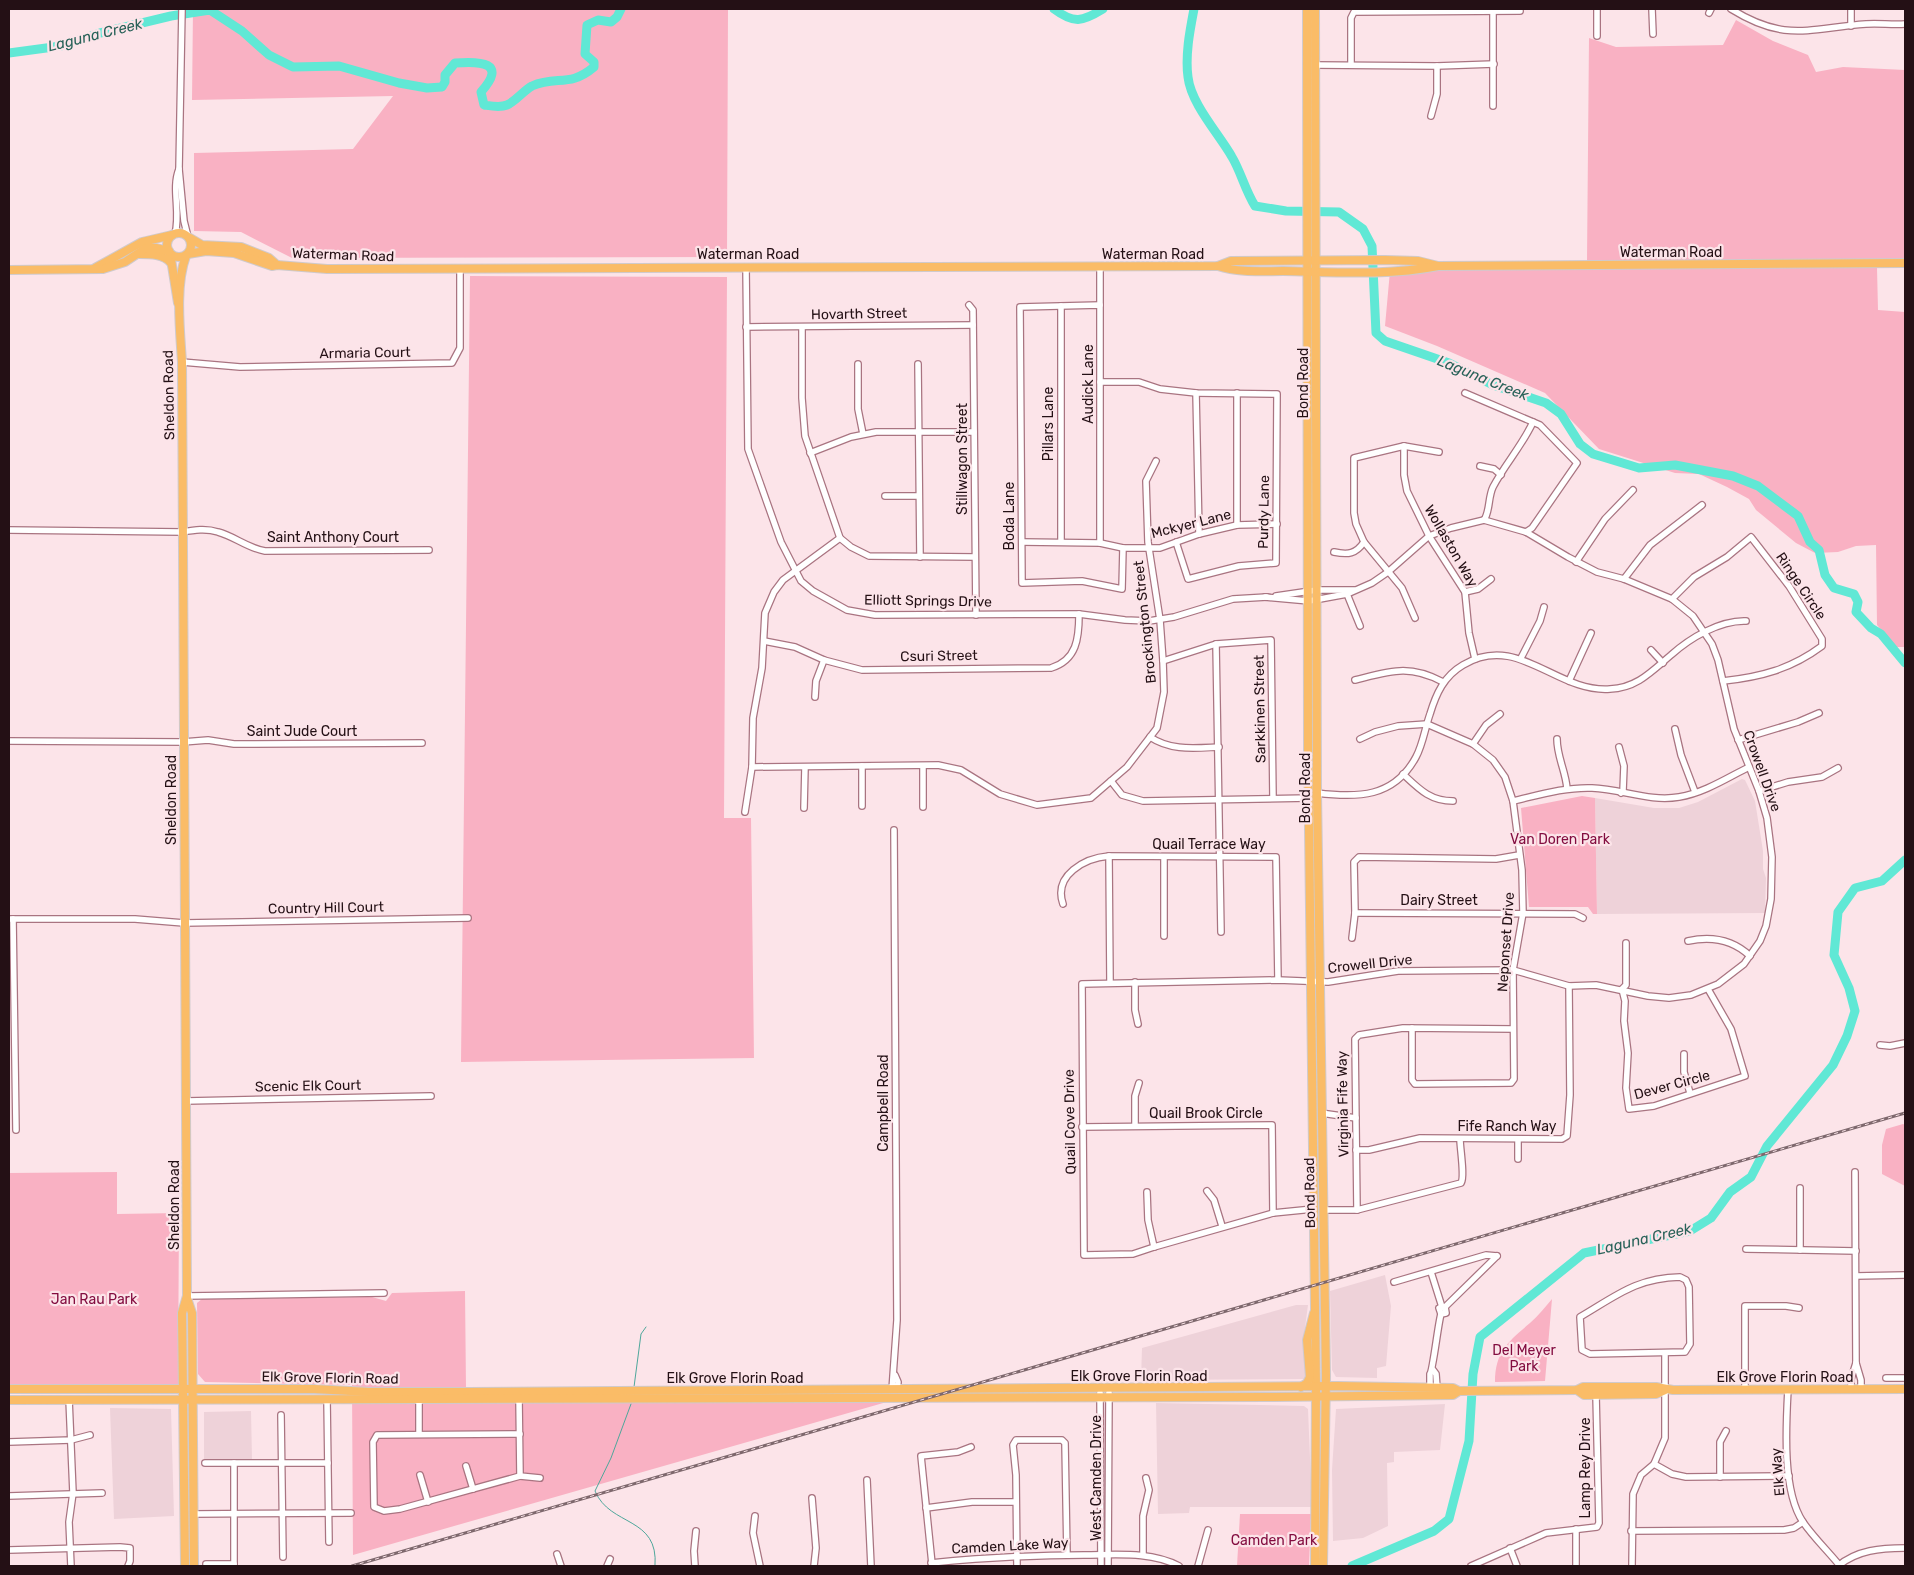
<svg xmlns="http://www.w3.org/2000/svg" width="1914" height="1575" viewBox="0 0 1914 1575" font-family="Rubik,sans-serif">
<rect width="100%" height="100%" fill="#fce4e9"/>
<g fill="#eed2d9">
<path d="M1742 779 1745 780 1755 801 1763 851V869L1766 878 1765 913 1597 914 1595 798 1654 808H1679L1698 802Z"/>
<path d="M1385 1275 1391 1306 1386 1366 1377 1368V1378L1336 1377 1332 1370 1330 1291Z"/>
<path d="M1296 1305H1308L1303 1343 1306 1375 1304 1379 1141 1380 1142 1348Z"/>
<path d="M1156 1403 1304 1406 1308 1409 1312 1507H1190L1189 1513 1158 1514Z"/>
<path d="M1445 1404 1440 1450 1394 1452V1462L1387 1463 1388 1526 1363 1538 1333 1541 1332 1470 1336 1409Z"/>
<path d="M110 1408 171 1409 174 1516 114 1519Z"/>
<path d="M251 1411 252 1459 204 1460V1412Z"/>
</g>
<g fill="#f9b1c3">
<path d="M193 9H728L727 257 292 258 241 232 194 231V153L353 149 393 96 192 100Z"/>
<path d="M1736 20 1773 41 1808 55 1816 72 1843 67 1905 70V267L1877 268 1878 310 1905 312V647H1896L1877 625 1876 545 1856 546 1838 552 1815 553 1796 543 1756 510 1749 499 1727 487 1699 474 1675 473 1599 449 1545 393 1437 346 1385 326 1390 271 1455 266 1587 261 1589 38 1616 47 1723 45Z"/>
<path d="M470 276 727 277 724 818H751L754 1058 461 1062Z"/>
<path d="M1582 796 1595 798 1597 914H1593L1588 907H1529L1521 808Z"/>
<path d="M1903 1124 1905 1125V1186L1882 1174V1145L1886 1129Z"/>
<path d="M117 1172V1214L179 1213 178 1384 9 1386V1173Z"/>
<path d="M465 1291 466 1389 939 1387 353 1555 352 1385 205 1382 198 1374 197 1303 202 1299 372 1297 386 1301 392 1293Z"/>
<path d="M1552 1299 1545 1381 1495 1382C1495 1351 1509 1341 1530 1323 1538 1316 1545 1307 1552 1299Z"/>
<path d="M1240 1514H1311L1309 1566H1237Z"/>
</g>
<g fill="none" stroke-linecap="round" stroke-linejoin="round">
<g stroke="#4ea79b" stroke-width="1">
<path d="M634 1387 641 1334 646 1327"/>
<path d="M631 1404 611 1458 595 1491C610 1527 659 1516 655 1566"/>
</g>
<g stroke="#60e8d5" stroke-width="9">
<path d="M1054 9C1074 24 1082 22 1103 9"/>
<path d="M1194 9C1190 30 1185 55 1188 77 1191 104 1219 134 1232 157 1241 172 1245 190 1255 206L1286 211 1339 212 1363 229 1372 246 1376 333 1385 341 1449 363 1493 385 1546 403 1561 414 1580 444 1593 454 1639 468 1675 465 1733 476 1758 486 1798 516 1810 542 1819 550 1825 575 1834 588 1854 594 1858 602 1856 612 1871 628 1881 634 1905 663"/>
<path d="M9 53 61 46 100 33 171 16 210 10 242 31 269 55 293 67 339 66 399 83 427 88 442 87 445 82V75L455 63C480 61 508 62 481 92L484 105C491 106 500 108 507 105 516 101 523 91 532 86 557 75 569 88 594 67V62L585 54 587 25 598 20 611 22 617 17 621 9"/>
<path d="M1352 1566 1434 1531 1449 1519 1469 1441 1473 1374 1480 1337 1584 1253 1690 1231 1711 1218 1730 1192 1751 1177 1767 1146 1833 1065 1847 1036 1855 1011 1849 988 1834 955 1838 912 1855 888 1882 881 1905 860"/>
</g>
<defs>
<g id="minor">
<path d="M182 9 179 169 184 221 188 237"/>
<path d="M1652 9 1653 34"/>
<path d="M1731 9C1786 43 1809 28 1866 24 1879 23 1892 25 1905 24"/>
<path d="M1709 13 1711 9"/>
<path d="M1851 26V9"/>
<path d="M1597 36V9"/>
<path d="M1315 65 1437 66 1494 64"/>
<path d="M1351 65V18L1354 12 1520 11"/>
<path d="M1493 106V11"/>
<path d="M1431 116 1437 94V66"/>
<path d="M175 234C181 212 171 189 179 169"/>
<path d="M746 267 748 449 781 542 801 581 813 591 847 610 875 615 1079 614 1125 620 1149 621 1174 617 1233 599 1267 597"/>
<path d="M1100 267V305"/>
<path d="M969 305 973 310 976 615"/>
<path d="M1061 306V542"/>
<path d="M746 327 973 325"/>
<path d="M802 327V398L805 436 840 538 851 547 869 556 975 557"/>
<path d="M182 362 240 367 452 363 460 348V269"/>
<path d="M858 364V409L863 434"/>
<path d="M918 364 920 557"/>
<path d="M1100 382H1139L1160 389 1196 393 1277 394 1276 563 1239 566 1188 579 1176 542"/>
<path d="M1196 393 1199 534"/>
<path d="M1465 393 1540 425 1577 463 1532 528 1526 532"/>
<path d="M1404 446V475L1407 491 1429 536 1465 592 1469 633 1475 659"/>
<path d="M810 453 851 437 876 432H974"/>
<path d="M1480 466 1494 469 1501 475"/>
<path d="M885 496H919"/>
<path d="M1484 520C1490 512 1488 497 1493 487 1505 464 1522 446 1533 422"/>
<path d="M1237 525V393"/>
<path d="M9 530 182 532C194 530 206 528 218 532 234 536 247 548 265 551L429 550"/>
<path d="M1022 542 1100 543 1123 548H1160L1199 534 1237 525 1277 524"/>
<path d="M1100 543V305L1020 307 1022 583 1082 581 1122 589 1123 548"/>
<path d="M1334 552C1348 555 1356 554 1364 542"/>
<path d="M1576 562 1605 519 1633 490"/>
<path d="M1624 579 1650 545 1702 505"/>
<path d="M1465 592 1478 589 1491 579"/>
<path d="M1347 594 1360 626"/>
<path d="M1276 596 1317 590H1354"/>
<path d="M1265 597 1309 601 1347 594 1372 583 1388 572 1429 536 1451 528 1484 520 1526 532 1568 557 1597 572 1624 579 1672 599 1693 616 1712 644 1718 660 1734 729 1759 791 1767 818 1772 857 1771 899 1766 926 1760 941 1744 964 1718 984 1691 995 1669 998 1648 996 1596 985 1569 986 1513 970 1398 971 1328 982 1278 980 1082 984 1084 1255 1133 1254 1154 1247 1273 1213 1313 1209"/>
<path d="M1672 599 1694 577 1727 557 1751 537 1789 586 1822 639V646C1791 669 1761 677 1723 681"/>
<path d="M1415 618 1402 588 1364 542 1356 524 1354 513V458L1404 446 1439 452"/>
<path d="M764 641 795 647 824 660 862 670 1051 668C1077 660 1079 638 1079 614"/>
<path d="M1216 644 1221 932"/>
<path d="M1651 650 1663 663"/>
<path d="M1521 658 1540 621 1544 607"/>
<path d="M1163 661 1216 644 1271 640 1273 798"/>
<path d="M1355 680C1391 671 1409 664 1443 682"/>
<path d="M1569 681 1591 633"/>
<path d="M815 697 816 681 824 660"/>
<path d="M1675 729 1681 755 1695 792"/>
<path d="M1150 737C1171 751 1194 748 1219 747"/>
<path d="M1360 739 1375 732 1398 726 1427 724 1473 744 1493 760 1505 777 1513 801 1522 870 1523 913 1513 970 1514 1079 1511 1083 1415 1084 1412 1080V1028"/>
<path d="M1557 739C1557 757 1566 772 1567 789"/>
<path d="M1738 740 1798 722 1819 713"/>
<path d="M9 741 183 742 208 740 234 744 422 743"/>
<path d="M1473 744 1486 725 1500 714"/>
<path d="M1619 747 1624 766 1623 791 1621 793"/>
<path d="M862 766V806"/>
<path d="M923 766V807"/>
<path d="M752 767 938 765 961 770 1000 794 1037 805 1091 798 1127 767 1157 728 1164 692 1163 661 1160 620 1148 542 1146 481 1156 461"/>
<path d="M1403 774C1419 789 1430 801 1453 801"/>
<path d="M1111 781 1122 795 1143 801 1309 798"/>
<path d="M1759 791 1788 782 1822 777 1838 768"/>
<path d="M1317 793C1357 798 1394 798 1416 757 1423 744 1425 728 1430 714 1436 694 1444 676 1463 665 1518 632 1556 693 1610 689 1637 688 1652 671 1671 655 1690 638 1720 620 1746 621"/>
<path d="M1513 801C1539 795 1565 787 1592 788 1622 789 1649 802 1679 797 1704 793 1727 778 1749 767"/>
<path d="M804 808 805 767"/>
<path d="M745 812 752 767 753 718 762 668 765 613 774 592 783 580 840 538"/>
<path d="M1109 856 1110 982"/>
<path d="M1164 858V936"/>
<path d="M1063 904C1053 875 1085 858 1109 856L1276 857 1278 980"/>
<path d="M1355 913 1575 914 1583 918"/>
<path d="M9 919H135L184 923 468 918"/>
<path d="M13 919 16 1130"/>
<path d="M1352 938 1355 913 1354 862 1359 857 1496 859 1519 855"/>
<path d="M1688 941C1711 936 1733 940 1750 956"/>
<path d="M1626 943V985L1622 989 1625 1001 1624 1021 1628 1053 1626 1088 1629 1109 1654 1106 1745 1076 1731 1029 1708 989"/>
<path d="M1135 982V1010L1138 1024"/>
<path d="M1880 1045 1890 1046 1905 1043"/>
<path d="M1684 1054V1072L1690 1093"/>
<path d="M186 1101 431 1096"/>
<path d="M1321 1113 1356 1118"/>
<path d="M1135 1125V1096L1139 1083"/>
<path d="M1082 1127 1272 1125 1273 1213"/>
<path d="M1518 1139V1159"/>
<path d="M1356 1150H1369L1420 1138 1562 1139 1567 1136 1570 1095 1569 986"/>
<path d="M1800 1188V1250"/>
<path d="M1207 1191 1214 1200 1222 1226"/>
<path d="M1147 1192 1148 1220 1154 1247"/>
<path d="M1323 1210H1357L1461 1183C1465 1177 1460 1148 1460 1139"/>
<path d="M1357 1210 1355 1039 1359 1035 1403 1028 1513 1029"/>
<path d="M1746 1249 1856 1251"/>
<path d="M1431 1272 1442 1307"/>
<path d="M1856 1276 1905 1275"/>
<path d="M1680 1277 1686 1280 1689 1287 1690 1344 1685 1352 1590 1354 1582 1350 1580 1317C1616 1296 1636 1278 1680 1277Z"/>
<path d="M1394 1282 1486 1255 1497 1256"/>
<path d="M187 1296 384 1293"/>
<path d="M1445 1307 1446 1313 1441 1314 1439 1308 1445 1307 1497 1256"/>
<path d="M1856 1363 1861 1380V1389"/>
<path d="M1433 1370 1436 1374 1437 1388"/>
<path d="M895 1375 898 1382 897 1390"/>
<path d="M1886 1378H1905"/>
<path d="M1430 1388V1374C1433 1370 1438 1324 1441 1314"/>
<path d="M1788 1389C1786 1426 1782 1491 1803 1522 1814 1538 1828 1551 1840 1566"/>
<path d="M892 1390 897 1320 894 830"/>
<path d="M1745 1390V1306H1786L1799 1308"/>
<path d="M1851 1390V1379L1856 1363 1855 1172"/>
<path d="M1100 1393 1101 1566"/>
<path d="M69 1399 73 1493 69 1522 71 1566"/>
<path d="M327 1399 329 1542"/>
<path d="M419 1399V1434"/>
<path d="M519 1399 520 1476 540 1478"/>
<path d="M281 1415 283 1557"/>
<path d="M520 1434 377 1435 373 1442 374 1507 384 1511 400 1509 520 1476"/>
<path d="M9 1442 71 1440 90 1435"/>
<path d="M205 1463H328"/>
<path d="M1654 1464 1672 1474 1686 1477 1789 1476"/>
<path d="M466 1466 473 1489"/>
<path d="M420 1475 428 1502"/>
<path d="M1720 1477V1442L1726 1431"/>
<path d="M867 1480 871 1566"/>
<path d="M9 1496 102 1493"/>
<path d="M812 1498 816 1548 814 1566"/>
<path d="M926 1508 972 1502H1016"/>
<path d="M194 1514 351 1513"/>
<path d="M755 1516 753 1533 760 1566"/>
<path d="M1576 1529V1566"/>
<path d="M1631 1531 1784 1530 1794 1528 1803 1522"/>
<path d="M1510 1548 1517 1566"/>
<path d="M9 1550 120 1547 130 1548V1561L128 1566"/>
<path d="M557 1554 561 1566"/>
<path d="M1143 1555V1516L1149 1490 1146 1478"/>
<path d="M931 1563C982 1558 1033 1555 1084 1555 1116 1555 1150 1551 1179 1566"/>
<path d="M206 1564H234"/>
<path d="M932 1564 921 1456 958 1452 971 1447"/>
<path d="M234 1566V1463"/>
<path d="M607 1566 610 1559"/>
<path d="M695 1566 694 1551 696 1531"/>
<path d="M1017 1566 1016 1475 1013 1445 1016 1440H1062L1065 1443 1067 1555"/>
<path d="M1108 1566 1109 1393"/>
<path d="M1198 1566 1208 1530"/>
<path d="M1471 1566 1546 1533 1597 1527 1599 1523 1596 1395"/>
<path d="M1632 1566 1633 1494 1641 1475 1654 1464 1665 1438V1354"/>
<path d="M1838 1566C1857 1550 1881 1548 1905 1548"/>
</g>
<g id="major">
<path d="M1307 9 1308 749 1316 1387 1315 1566"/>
<path d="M1315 9 1317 793 1326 1376 1323 1566"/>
<circle cx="179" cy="245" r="12"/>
<path d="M190 238 202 245 241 247 269 258 277 265"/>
<path d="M170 253 178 303"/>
<path d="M139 254C150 254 164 254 171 263"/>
<path d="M188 254 206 251 234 253 272 266 277 265 327 269 1218 266 1231 261 1385 260 1418 261 1438 266"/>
<path d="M1218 266C1239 273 1262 271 1283 271 1334 272 1388 276 1438 266L1905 263"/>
<path d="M95 268 142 242 172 235"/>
<path d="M9 270 103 269 125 262 146 248H156L169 251"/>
<path d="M187 1298 192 1313 194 1566"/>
<path d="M1301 1387 1307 1383 1310 1377 1307 1340 1314 1313"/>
<path d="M9 1389H314L369 1392H468L1337 1386 1453 1388 1459 1391"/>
<path d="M1577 1390 1584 1395 1656 1394 1665 1390"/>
<path d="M9 1400 1274 1397 1453 1395 1459 1391 1577 1390 1583 1387H1656L1673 1390 1905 1389"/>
<path d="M185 1566 182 1313 187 1296 182 362C180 330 175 285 186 256"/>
</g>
</defs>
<use href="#minor" stroke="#a97481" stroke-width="8"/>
<use href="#major" stroke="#cfcacc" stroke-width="10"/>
<use href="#minor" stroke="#fff" stroke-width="5.5"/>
<use href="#major" stroke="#fabc67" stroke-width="8"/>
<defs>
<path id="rail" d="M352 1566 1905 1113"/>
</defs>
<use href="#rail" stroke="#7e686d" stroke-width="3"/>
<use href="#rail" stroke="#fce4e9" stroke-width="1" stroke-dasharray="4" stroke-linecap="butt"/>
</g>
<g text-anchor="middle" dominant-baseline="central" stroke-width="4.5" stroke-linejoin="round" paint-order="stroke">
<g font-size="14" fill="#241015" stroke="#fce4e9">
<text x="1671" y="252">Waterman Road</text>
<text x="748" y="254">Waterman Road</text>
<text x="1153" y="254">Waterman Road</text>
<text transform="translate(343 255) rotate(2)">Waterman Road</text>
<text transform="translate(859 314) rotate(-1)">Hovarth Street</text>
<text transform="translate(365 353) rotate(-1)">Armaria Court</text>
<text transform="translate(1303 383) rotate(-90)">Bond Road</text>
<text transform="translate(1088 384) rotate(-90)">Audick Lane</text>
<text transform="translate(169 395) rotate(-91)">Sheldon Road</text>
<text transform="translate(1048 424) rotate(-90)">Pillars Lane</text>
<text transform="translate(962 459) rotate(-90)">Stillwagon Street</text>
<text transform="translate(1264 512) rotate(-89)">Purdy Lane</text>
<text transform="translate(1009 516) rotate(-90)">Boda Lane</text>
<text transform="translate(1191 524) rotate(-14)">Mckyer Lane</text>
<text x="333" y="537">Saint Anthony Court</text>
<text transform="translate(1451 546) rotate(60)">Wollaston Way</text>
<text transform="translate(1801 586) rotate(56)">Ringe Circle</text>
<text transform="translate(928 601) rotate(1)">Elliott Springs Drive</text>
<text transform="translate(1145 622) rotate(-96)">Brockington Street</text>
<text transform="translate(939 656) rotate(-1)">Csuri Street</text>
<text transform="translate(1260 709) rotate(-91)">Sarkkinen Street</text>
<text x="302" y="731">Saint Jude Court</text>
<text transform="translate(1762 771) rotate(70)">Crowell Drive</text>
<text transform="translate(1305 788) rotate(-90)">Bond Road</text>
<text transform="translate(171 800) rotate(-90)">Sheldon Road</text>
<text x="1209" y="844">Quail Terrace Way</text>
<text x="1439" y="900">Dairy Street</text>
<text transform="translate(326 908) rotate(-1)">Country Hill Court</text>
<text transform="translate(1506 942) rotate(-86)">Neponset Drive</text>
<text transform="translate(1370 964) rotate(-6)">Crowell Drive</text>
<text transform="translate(1672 1085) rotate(-15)">Dever Circle</text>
<text transform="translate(308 1086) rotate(-1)">Scenic Elk Court</text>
<text transform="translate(883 1103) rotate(-90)">Campbell Road</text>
<text transform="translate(1343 1104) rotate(-91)">Virginia Fife Way</text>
<text x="1206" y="1113">Quail Brook Circle</text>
<text transform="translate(1070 1122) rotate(-91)">Quail Cove Drive</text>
<text x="1507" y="1126">Fife Ranch Way</text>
<text transform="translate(1310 1193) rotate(-91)">Bond Road</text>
<text transform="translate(174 1205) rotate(-90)">Sheldon Road</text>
<text x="1139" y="1376">Elk Grove Florin Road</text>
<text x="1785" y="1377">Elk Grove Florin Road</text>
<text transform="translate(330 1378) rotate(1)">Elk Grove Florin Road</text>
<text x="735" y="1378">Elk Grove Florin Road</text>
<text transform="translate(1585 1468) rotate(-90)">Lamp Rey Drive</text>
<text transform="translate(1778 1472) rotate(-95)">Elk Way</text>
<text transform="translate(1096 1478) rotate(-90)">West Camden Drive</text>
<text transform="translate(1010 1546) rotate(-3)">Camden Lake Way</text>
</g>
<g font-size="14" fill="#830d40" stroke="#fce4e9">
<text x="1560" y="839">Van Doren Park</text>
<text x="94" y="1299">Jan Rau Park</text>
<text x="1524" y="1350">Del Meyer<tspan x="1524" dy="16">Park</tspan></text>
<text x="1274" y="1540">Camden Park</text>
</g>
<g font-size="15" font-style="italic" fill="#296259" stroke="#fce4e9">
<text transform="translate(95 35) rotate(-14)">Laguna Creek</text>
<text transform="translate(1483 378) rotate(22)">Laguna Creek</text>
<text transform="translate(1644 1239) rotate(-13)">Laguna Creek</text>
</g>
</g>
<rect width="1914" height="1575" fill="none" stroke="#241015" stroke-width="20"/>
</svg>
